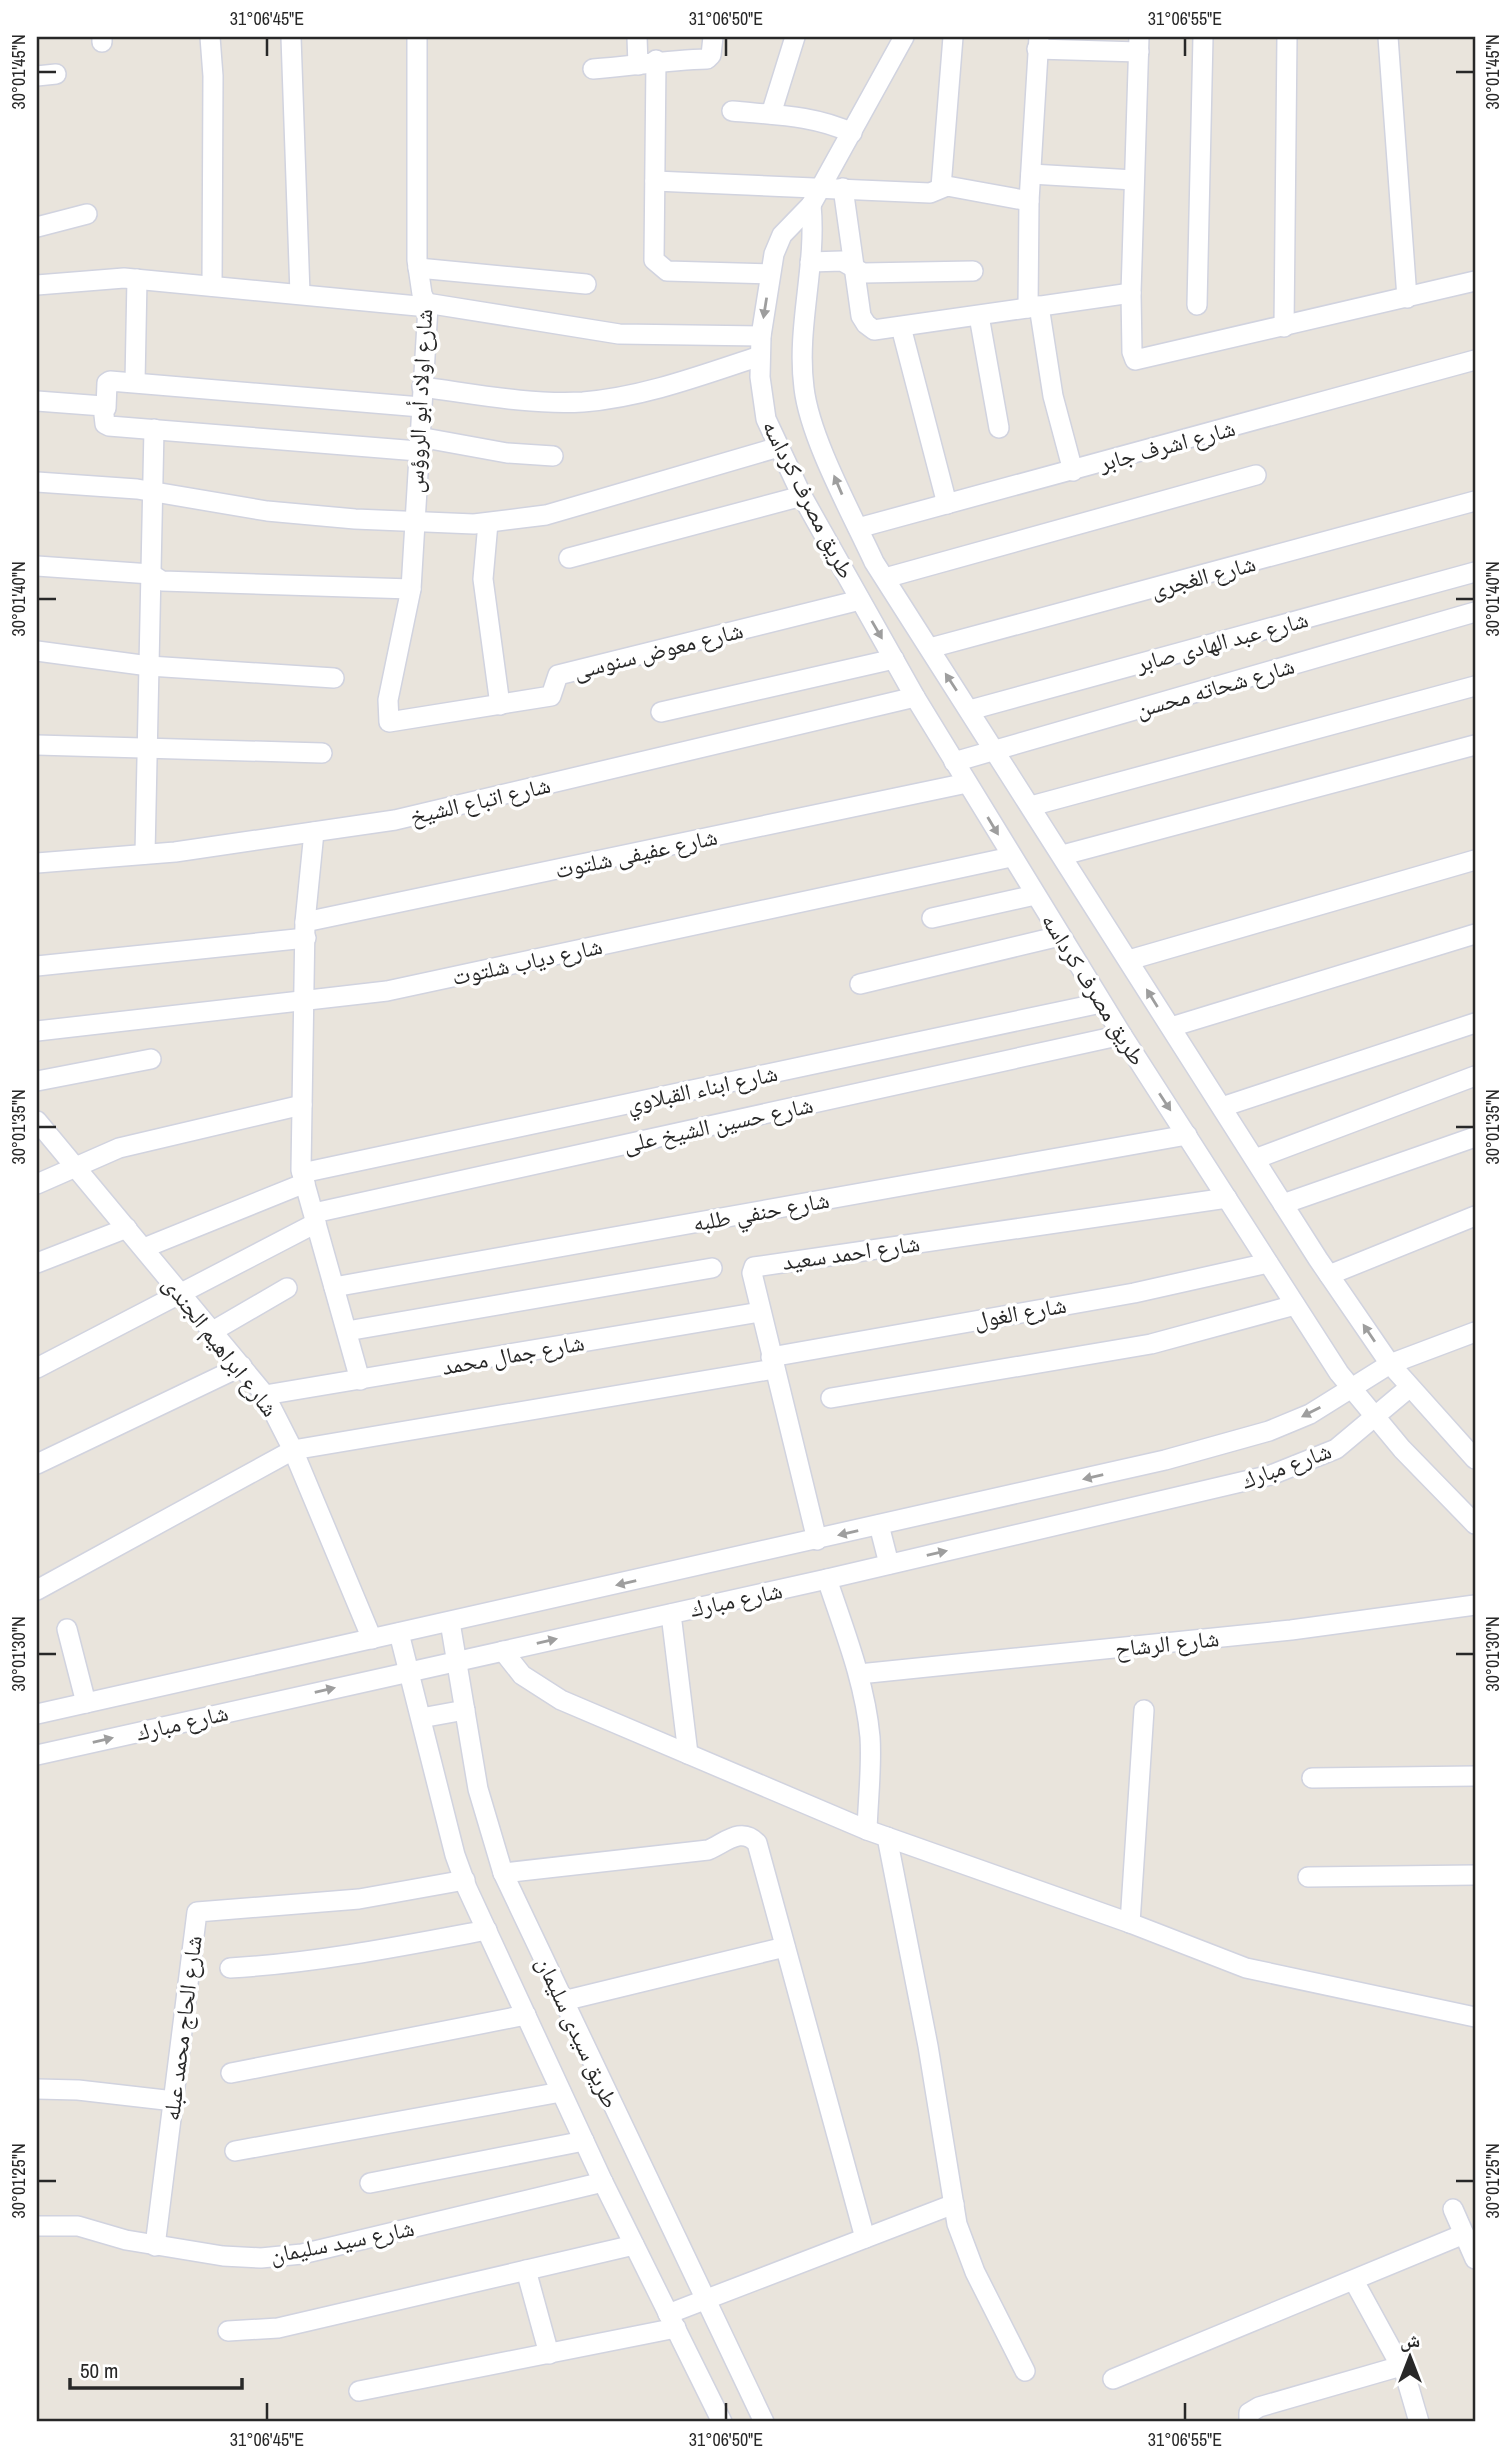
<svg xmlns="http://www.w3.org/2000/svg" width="1512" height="2459" viewBox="0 0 1512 2459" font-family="'Archivo Narrow','Noto Naskh Arabic',sans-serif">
<rect width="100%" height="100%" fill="#e9e4dc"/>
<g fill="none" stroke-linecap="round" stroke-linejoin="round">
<defs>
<g id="minor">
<path d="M102 37V42"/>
<path d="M210 37 213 76 212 286"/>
<path d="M291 37 300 294"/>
<path d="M417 37V260L422 294 428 307 411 589 388 700 389 722 551 696 558 675 860 600"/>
<path d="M637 37 638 65"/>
<path d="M904 37 811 205 782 235 774 254 761 336 760 377 766 419 802 496 915 697 1122 1035 1339 1373 1402 1449 1475 1524"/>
<path d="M1139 37 1131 293 1132 352 1135 360 1475 281"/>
<path d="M1388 37 1407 298"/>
<path d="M1037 49 1139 52"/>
<path d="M656 60 654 260 667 271 770 274"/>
<path d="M593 69C632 66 668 60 707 59L711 55 713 37"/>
<path d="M37 76 56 74"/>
<path d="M732 111C774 115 814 115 852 133"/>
<path d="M771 114 795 37"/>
<path d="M1031 174 1134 180"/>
<path d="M655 181 930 193 947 186 1029 201"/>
<path d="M941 187 953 37"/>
<path d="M843 188 861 316 866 324 874 330 1131 293"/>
<path d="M811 205C817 266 796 327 804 388 810 439 852 514 874 562L1318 1259 1390 1364 1475 1459"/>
<path d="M37 227 87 214"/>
<path d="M810 262 842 261 863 273 973 271"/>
<path d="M418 268 586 284"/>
<path d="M37 285 124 278 428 307"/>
<path d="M426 303 619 334 761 336"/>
<path d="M1197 305 1203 37"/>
<path d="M1039 306 1053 396 1073 471"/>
<path d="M1028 308 1029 201 1039 37"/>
<path d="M979 316 999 428"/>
<path d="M901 327 947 504"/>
<path d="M1284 327 1287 37"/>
<path d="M135 382 137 279"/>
<path d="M422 387C475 394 529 405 583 402 644 397 702 375 760 356"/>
<path d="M37 401 103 406 105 424 109 426 418 451"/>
<path d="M106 408 107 383 110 381 421 407"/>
<path d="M419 437 507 453 553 456"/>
<path d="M37 482 137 489 267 511 355 519 474 524 546 515 779 447"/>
<path d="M488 523 483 579 500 705"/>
<path d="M858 528 1475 360"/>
<path d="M569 558 802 496"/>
<path d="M37 566 151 574 162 581 411 589"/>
<path d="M885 578 1256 475"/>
<path d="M930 648 1475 501"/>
<path d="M37 651 149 666 334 678"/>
<path d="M970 710 1475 572"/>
<path d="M661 712 894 659"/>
<path d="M37 745 322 753"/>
<path d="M954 762 1475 612"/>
<path d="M1031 806 1475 686"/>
<path d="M314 832 305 922 301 1170 360 1380"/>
<path d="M145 854 154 429"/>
<path d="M1063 855 1475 745"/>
<path d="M37 863 175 852 395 820 915 697"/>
<path d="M932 918 1035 895"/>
<path d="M305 922 967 783"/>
<path d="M1129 960 1475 860"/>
<path d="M37 966 306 938"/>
<path d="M860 984 1060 936"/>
<path d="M1171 1027 1475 934"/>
<path d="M37 1031 387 991 1011 857"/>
<path d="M37 1081 151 1059"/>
<path d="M1222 1107 1475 1023"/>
<path d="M37 1121 265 1395 293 1450 372 1639"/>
<path d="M1255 1159 1475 1076"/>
<path d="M302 1173 1101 1003"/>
<path d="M37 1184 119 1148 302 1105"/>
<path d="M1283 1204 1475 1137"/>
<path d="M314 1213 1122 1035"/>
<path d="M144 1248 305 1183"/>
<path d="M37 1263 127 1228"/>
<path d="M1329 1275 1475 1216"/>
<path d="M334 1287 1187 1135"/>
<path d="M213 1331 287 1288"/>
<path d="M347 1331 712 1268"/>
<path d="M771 1357 1134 1293 1268 1263"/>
<path d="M37 1368 316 1223"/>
<path d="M265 1395 760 1312"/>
<path d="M831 1398 1151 1344 1295 1305"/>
<path d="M37 1464 242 1366"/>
<path d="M879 1525 889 1564"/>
<path d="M817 1540 752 1273 754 1267 1227 1198"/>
<path d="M827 1579C844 1630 865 1682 870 1737 872 1767 868 1799 867 1830"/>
<path d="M37 1590 293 1450 774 1369"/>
<path d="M671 1614 688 1754"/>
<path d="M450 1622 478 1789 503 1873 764 2422"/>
<path d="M67 1629 86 1703"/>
<path d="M399 1633 455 1855 467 1888 603 2182 722 2422"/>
<path d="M503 1651 522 1675 561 1700 867 1830 1130 1923 1246 1968 1475 2017"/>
<path d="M859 1674 1291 1630 1475 1605"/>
<path d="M37 1714 1165 1460 1269 1431 1310 1414 1390 1364 1475 1332"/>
<path d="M421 1718 465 1710"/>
<path d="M37 1755 827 1579 1271 1475 1336 1449 1410 1387"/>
<path d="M1312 1778 1475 1776"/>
<path d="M887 1837 928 2046 957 2224 975 2272 1025 2371"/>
<path d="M503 1873 708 1850C725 1843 741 1826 757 1843L865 2238"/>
<path d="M1308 1877 1475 1875"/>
<path d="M1130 1923 1144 1710"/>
<path d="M230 1968C317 1963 402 1946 487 1930"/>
<path d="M563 2001 785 1947"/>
<path d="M231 2073 526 2015"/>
<path d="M37 2089 78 2090 174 2101"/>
<path d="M235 2151 561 2092"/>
<path d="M370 2183 584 2141"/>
<path d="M1453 2209 1475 2259"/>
<path d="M37 2226H78L126 2240 223 2256 261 2258 302 2254 603 2182"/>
<path d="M155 2246 197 1912 359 1899 465 1880"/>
<path d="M526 2270 549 2354"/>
<path d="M1354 2281 1405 2374 1419 2422"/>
<path d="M668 2314 954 2204"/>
<path d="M228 2331 278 2328 634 2245"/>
<path d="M1113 2379 1464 2234"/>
<path d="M359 2391 676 2328"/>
<path d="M1249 2422V2413L1259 2407 1401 2366"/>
</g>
</defs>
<use href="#minor" stroke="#d1d3df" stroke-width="22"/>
<use href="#minor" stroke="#fff" stroke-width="19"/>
</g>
<defs><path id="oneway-solid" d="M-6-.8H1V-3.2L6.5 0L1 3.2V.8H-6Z" transform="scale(1.75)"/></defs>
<g fill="#9e9e9e">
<use href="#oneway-solid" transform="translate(765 308) rotate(99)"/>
<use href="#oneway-solid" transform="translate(838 485) rotate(-113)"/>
<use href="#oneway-solid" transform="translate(877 630) rotate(60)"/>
<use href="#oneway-solid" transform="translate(951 682) rotate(-123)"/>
<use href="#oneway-solid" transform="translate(993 826) rotate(59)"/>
<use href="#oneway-solid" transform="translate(1152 998) rotate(-122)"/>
<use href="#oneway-solid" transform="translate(1165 1102) rotate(57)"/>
<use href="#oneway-solid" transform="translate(1369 1333) rotate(-124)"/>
<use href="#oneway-solid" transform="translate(1311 1412) rotate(153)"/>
<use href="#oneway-solid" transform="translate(1093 1477) rotate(167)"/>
<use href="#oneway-solid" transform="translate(848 1533) rotate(167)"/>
<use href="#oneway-solid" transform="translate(937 1553) rotate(-13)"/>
<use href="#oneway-solid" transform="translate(626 1583) rotate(167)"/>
<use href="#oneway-solid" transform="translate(547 1641) rotate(-13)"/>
<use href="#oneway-solid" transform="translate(325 1690) rotate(-13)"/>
<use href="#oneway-solid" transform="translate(103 1740) rotate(-13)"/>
</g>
<path fill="none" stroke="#282828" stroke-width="2.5" d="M267 38V56M726 38V56M1185 38V56M38 72H56M1456 72H1474M38 599H56M1456 599H1474M38 1127H56M1456 1127H1474M38 1654H56M1456 1654H1474M38 2181H56M1456 2181H1474M267 2403V2420M726 2403V2420M1185 2403V2420"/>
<g text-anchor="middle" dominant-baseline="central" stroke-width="7" stroke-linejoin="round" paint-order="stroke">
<g font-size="23" fill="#282828" stroke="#fff">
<text transform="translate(419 401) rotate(-87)">شارع اولاد أبو الروؤس</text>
<text transform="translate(1167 445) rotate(-15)">شارع اشرف جابر</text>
<text transform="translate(809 499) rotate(63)">طريق مصرف كرداسه</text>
<text transform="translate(1203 576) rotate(-15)">شارع الغجرى</text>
<text transform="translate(1222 641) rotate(-15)">شارع عبد الهادى صابر</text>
<text transform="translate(658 650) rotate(-14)">شارع معوض سنوسى</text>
<text transform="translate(1215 687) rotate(-16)">شارع شحاته محسن</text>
<text transform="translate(480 800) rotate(-13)">شارع اتباع الشيخ</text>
<text transform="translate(636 853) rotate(-12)">شارع عفيفى شلتوت</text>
<text transform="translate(527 961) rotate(-12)">شارع دياب شلتوت</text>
<text transform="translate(1094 989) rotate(58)">طريق مصرف كرداسه</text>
<text transform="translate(702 1088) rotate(-12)">شارع ابناء القبلاوي</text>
<text transform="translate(718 1124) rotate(-12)">شارع حسين الشيخ على</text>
<text transform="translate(761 1211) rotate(-10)">شارع حنفي طلبه</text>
<text transform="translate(851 1252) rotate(-8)">شارع احمد سعيد</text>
<text transform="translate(1020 1312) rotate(-10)">شارع الغول</text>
<text transform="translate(221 1346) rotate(52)">شارع ابراهيم الجندى</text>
<text transform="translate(513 1354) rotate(-10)">شارع جمال محمد</text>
<text transform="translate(1286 1465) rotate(-20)">شارع مبارك</text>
<text transform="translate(736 1599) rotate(-12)">شارع مبارك</text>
<text transform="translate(1167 1643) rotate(-6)">شارع الرشاح</text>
<text transform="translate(182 1722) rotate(-13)">شارع مبارك</text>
<text transform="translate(182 2028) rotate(-83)">شارع الحاج محمد عبله</text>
<text transform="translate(578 2032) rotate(65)">طريق سيدى سليمان</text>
<text transform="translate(342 2241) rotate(-11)">شارع سيد سليمان</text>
</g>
</g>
<rect width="1512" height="2459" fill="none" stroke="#ffffff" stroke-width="77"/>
<g transform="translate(1410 2357)" stroke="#ffffff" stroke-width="5" paint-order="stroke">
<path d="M0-5L12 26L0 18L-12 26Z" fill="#282828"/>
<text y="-10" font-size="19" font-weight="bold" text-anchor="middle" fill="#282828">ش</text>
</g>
<path d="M70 2378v10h172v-10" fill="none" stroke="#282828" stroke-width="3.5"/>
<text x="80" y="2378" font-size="21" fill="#282828" stroke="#ffffff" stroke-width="5" paint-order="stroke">50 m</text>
<rect x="38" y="38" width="1436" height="2382" fill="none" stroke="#282828" stroke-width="2.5"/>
<g font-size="18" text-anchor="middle" fill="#282828">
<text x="267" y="25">31°06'45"E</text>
<text x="726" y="25">31°06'50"E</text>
<text x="1185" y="25">31°06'55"E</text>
<text transform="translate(19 72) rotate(-90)" y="6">30°01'45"N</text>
<text transform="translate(1493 72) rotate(-90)" y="6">30°01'45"N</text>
<text transform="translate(19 599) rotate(-90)" y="6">30°01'40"N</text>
<text transform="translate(1493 599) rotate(-90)" y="6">30°01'40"N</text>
<text transform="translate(19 1127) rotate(-90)" y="6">30°01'35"N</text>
<text transform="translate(1493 1127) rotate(-90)" y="6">30°01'35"N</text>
<text transform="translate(19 1654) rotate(-90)" y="6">30°01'30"N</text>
<text transform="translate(1493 1654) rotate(-90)" y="6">30°01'30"N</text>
<text transform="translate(19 2181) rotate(-90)" y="6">30°01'25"N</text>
<text transform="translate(1493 2181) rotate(-90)" y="6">30°01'25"N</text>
<text x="267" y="2446">31°06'45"E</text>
<text x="726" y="2446">31°06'50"E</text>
<text x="1185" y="2446">31°06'55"E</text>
</g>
</svg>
